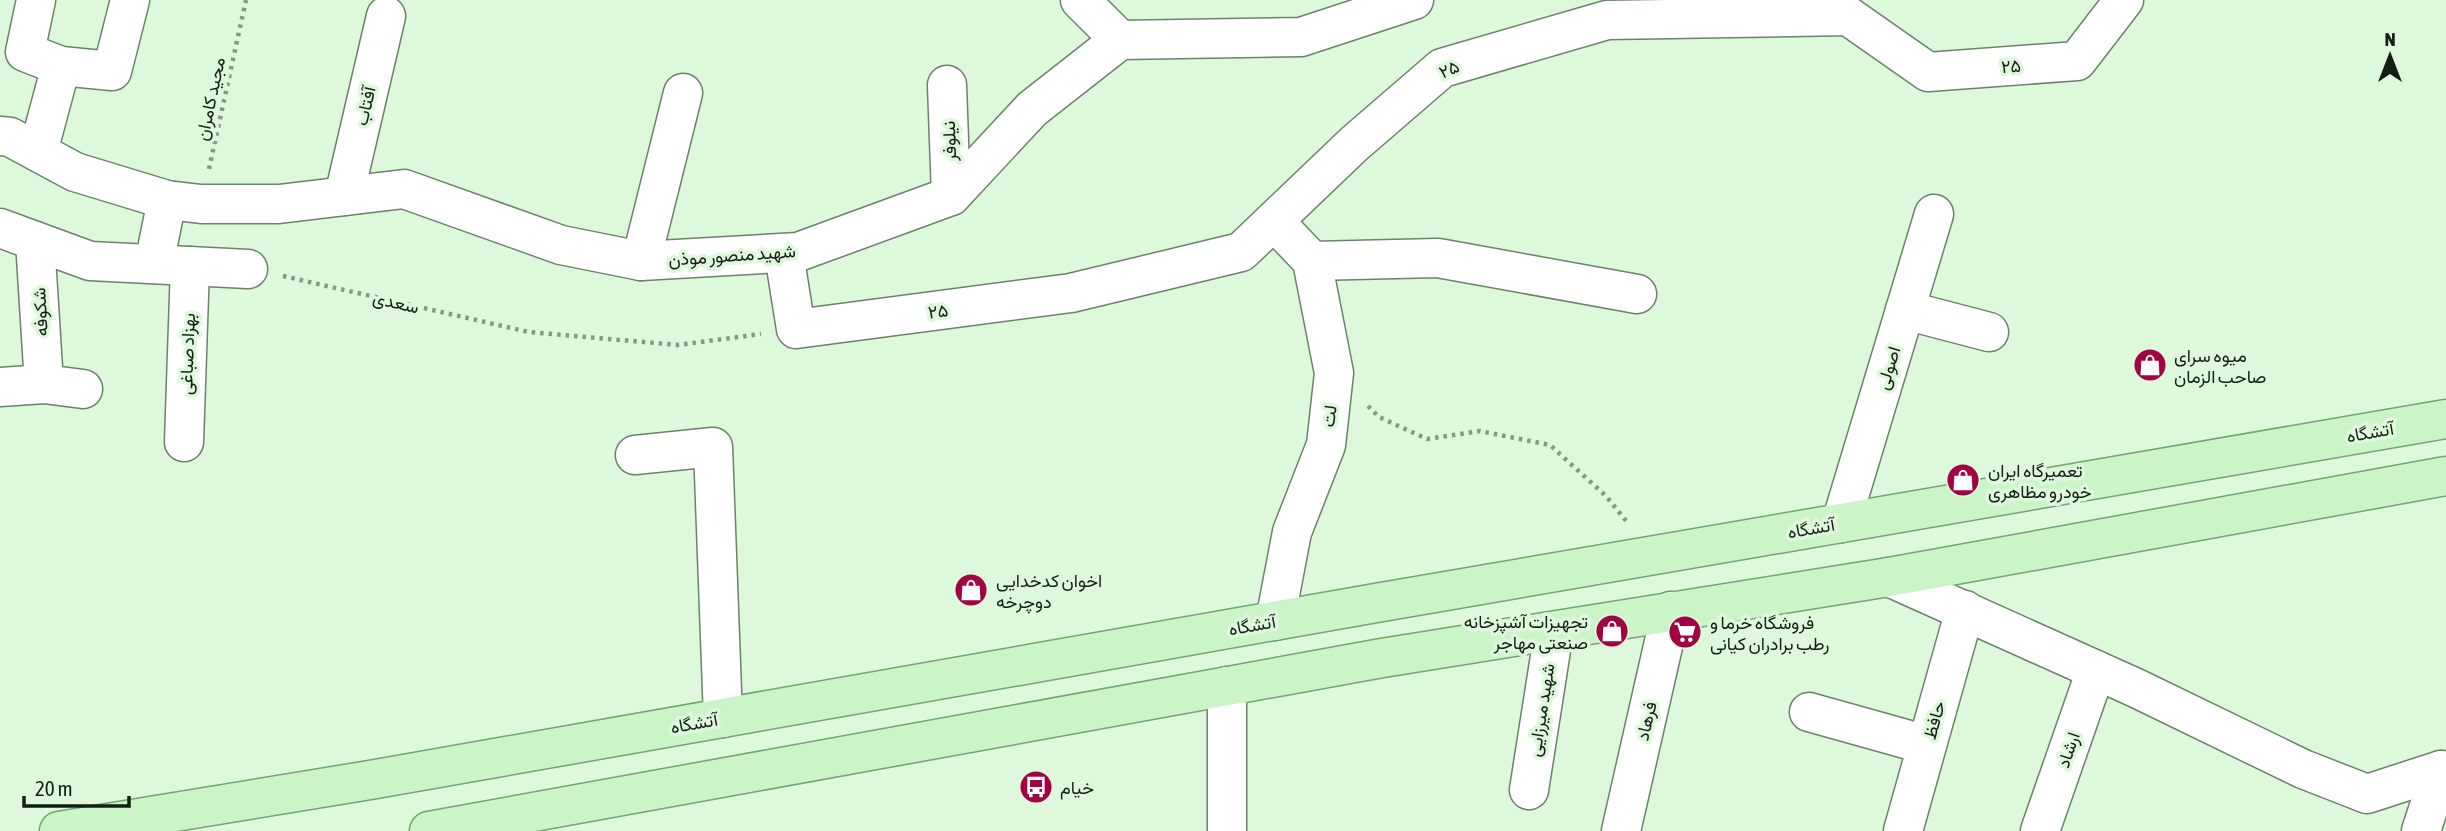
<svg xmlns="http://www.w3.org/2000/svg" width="2446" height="831" viewBox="0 0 2446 831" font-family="'Asap Condensed',Vazirmatn,sans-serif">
<rect width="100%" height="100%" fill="#def8dc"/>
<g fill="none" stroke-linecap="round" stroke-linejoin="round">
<defs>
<g id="minor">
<path d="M36 0 25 52 61 66 112 71 130 0"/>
<path d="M1080 0 1120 40"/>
<path d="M947 85 951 196"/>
<path d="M0 136 10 137 75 172 167 200 201 204H279L404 189 561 245 641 261 798 252 951 196 1032 109 1120 40 1301 37 1414 0"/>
<path d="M38 152 61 66"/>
<path d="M344 196 386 16"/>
<path d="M1274 221 1312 261 1334 373 1326 445 1292 532 1275 621"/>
<path d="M0 228 90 261 248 269"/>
<path d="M35 241 44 384"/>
<path d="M784 254 796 329 1071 293 1241 252 1354 144 1442 68 1607 20 1848 16 1928 72 2077 61 2124 0"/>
<path d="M641 261 683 93"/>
<path d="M1312 261 1438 258 1637 294"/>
<path d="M154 264 167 200"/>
<path d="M1905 310 1989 332"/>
<path d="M0 387 44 384 83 389"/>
<path d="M184 442 190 266"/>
<path d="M635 455 713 447 723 718"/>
<path d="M1841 523 1934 214"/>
<path d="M1889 577 2136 688 2303 769 2367 794 2441 770 2446 772"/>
<path d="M1227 686V831"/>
<path d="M1809 712 1927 745"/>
<path d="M1529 790 1554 631"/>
<path d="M1621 831 1671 611"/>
<path d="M1903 831 1965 610"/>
<path d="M2040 831 2096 670"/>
<path d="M2421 831 2441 770"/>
</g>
<g id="major">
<path d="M59 831 370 780 1376 603 2446 419"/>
<path d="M429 831 1382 658 1889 577 2446 476"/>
</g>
</defs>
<use href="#minor" stroke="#6b8369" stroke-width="41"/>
<use href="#major" stroke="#75a472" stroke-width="41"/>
<g stroke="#859883" stroke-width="4.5" stroke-dasharray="3.5 5" stroke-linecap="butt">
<path d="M209 169 246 0"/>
<path d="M283 276 529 332 678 345 761 334"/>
<path d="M1368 406 1379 417 1427 439 1480 431 1550 445 1606 496 1627 522"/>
</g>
<use href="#minor" stroke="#fff" stroke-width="38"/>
<use href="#major" stroke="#cbf4c8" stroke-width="38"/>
</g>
<defs>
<symbol id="shop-disc" viewBox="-11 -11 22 22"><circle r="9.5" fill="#a00242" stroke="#def8dc"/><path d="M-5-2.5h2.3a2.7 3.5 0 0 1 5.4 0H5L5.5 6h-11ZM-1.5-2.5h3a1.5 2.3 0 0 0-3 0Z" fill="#fff"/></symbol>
<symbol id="supermarket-disc" viewBox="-11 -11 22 22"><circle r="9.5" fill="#a00242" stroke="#def8dc"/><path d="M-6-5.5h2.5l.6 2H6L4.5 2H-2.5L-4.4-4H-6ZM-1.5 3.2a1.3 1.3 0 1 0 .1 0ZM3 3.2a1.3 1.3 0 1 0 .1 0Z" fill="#fff"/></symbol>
<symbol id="bus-disc" viewBox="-11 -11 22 22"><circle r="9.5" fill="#a00242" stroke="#def8dc"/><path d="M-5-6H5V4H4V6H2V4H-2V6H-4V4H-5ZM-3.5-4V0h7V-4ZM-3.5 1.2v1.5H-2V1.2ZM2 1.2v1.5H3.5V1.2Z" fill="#fff"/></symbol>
</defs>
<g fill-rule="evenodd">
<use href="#shop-disc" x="2131" y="346" width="38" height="38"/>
<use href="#shop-disc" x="1944" y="461" width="38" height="38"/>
<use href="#shop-disc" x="952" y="571" width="38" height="38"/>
<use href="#shop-disc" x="1593" y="612" width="38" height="38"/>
<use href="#supermarket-disc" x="1666" y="613" width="38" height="38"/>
<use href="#bus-disc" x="1017" y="768" width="38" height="38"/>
</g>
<g text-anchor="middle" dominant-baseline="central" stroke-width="7" stroke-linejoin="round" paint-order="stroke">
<g font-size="18" fill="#141e14" stroke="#def8dc">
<text transform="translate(2011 66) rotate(-4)">۲۵</text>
<text transform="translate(1449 69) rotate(-24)">۲۵</text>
<text transform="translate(210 99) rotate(-78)">مجید کامران</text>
<text transform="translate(365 106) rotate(-77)">آفتاب</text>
<text transform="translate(949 141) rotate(-92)">نیلوفر</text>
<text transform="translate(732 255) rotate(-4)">شهید منصور موذن</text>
<text transform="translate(396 302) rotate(13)">سعدی</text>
<text transform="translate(938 311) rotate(-7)">۲۵</text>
<text transform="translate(40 312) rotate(-93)">شکوفه</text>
<text transform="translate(187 354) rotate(-88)">بهزاد صباغی</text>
<text transform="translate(1888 368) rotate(-73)">اصولی</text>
<text transform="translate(1329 416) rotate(-83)">لت</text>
<text transform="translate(2370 432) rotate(-10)">آتشگاه</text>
<text transform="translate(1811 528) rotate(-10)">آتشگاه</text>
<text transform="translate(1252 625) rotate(-10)">آتشگاه</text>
<text transform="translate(1541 710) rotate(-81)">شهید میرزایی</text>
<text transform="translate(1934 720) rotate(-74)">حافظ</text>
<text transform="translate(1646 721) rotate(-77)">فرهاد</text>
<text transform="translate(694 723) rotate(-10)">آتشگاه</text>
<text transform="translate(2068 750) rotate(-71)">ارشاد</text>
</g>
<g font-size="18" fill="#141e14" stroke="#def8dc" text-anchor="start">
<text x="2174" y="355">میوه سرای<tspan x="2174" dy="21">صاحب الزمان</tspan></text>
<text x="1988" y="470">تعمیرگاه ایران<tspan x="1988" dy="21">خودرو مظاهری</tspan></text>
<text x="996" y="580">اخوان کدخدایی<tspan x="996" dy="21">دوچرخه</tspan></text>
<text x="1588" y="621" text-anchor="end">تجهیزات آشپزخانه<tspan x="1588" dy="21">صنعتی مهاجر</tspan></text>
<text x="1710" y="622">فروشگاه خرما و<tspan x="1710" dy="21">رطب برادران کیانی</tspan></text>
<text x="1060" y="787">خیام</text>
</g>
</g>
<g transform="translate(2390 56)" stroke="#def8dc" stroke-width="5" paint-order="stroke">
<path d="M0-5L12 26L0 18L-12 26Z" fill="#141e14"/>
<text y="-10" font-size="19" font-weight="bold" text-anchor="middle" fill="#141e14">N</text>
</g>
<path d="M24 796v10h105v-10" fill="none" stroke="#141e14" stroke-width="3.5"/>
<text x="35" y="796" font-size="21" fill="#141e14" stroke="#def8dc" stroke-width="5" paint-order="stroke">20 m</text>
</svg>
